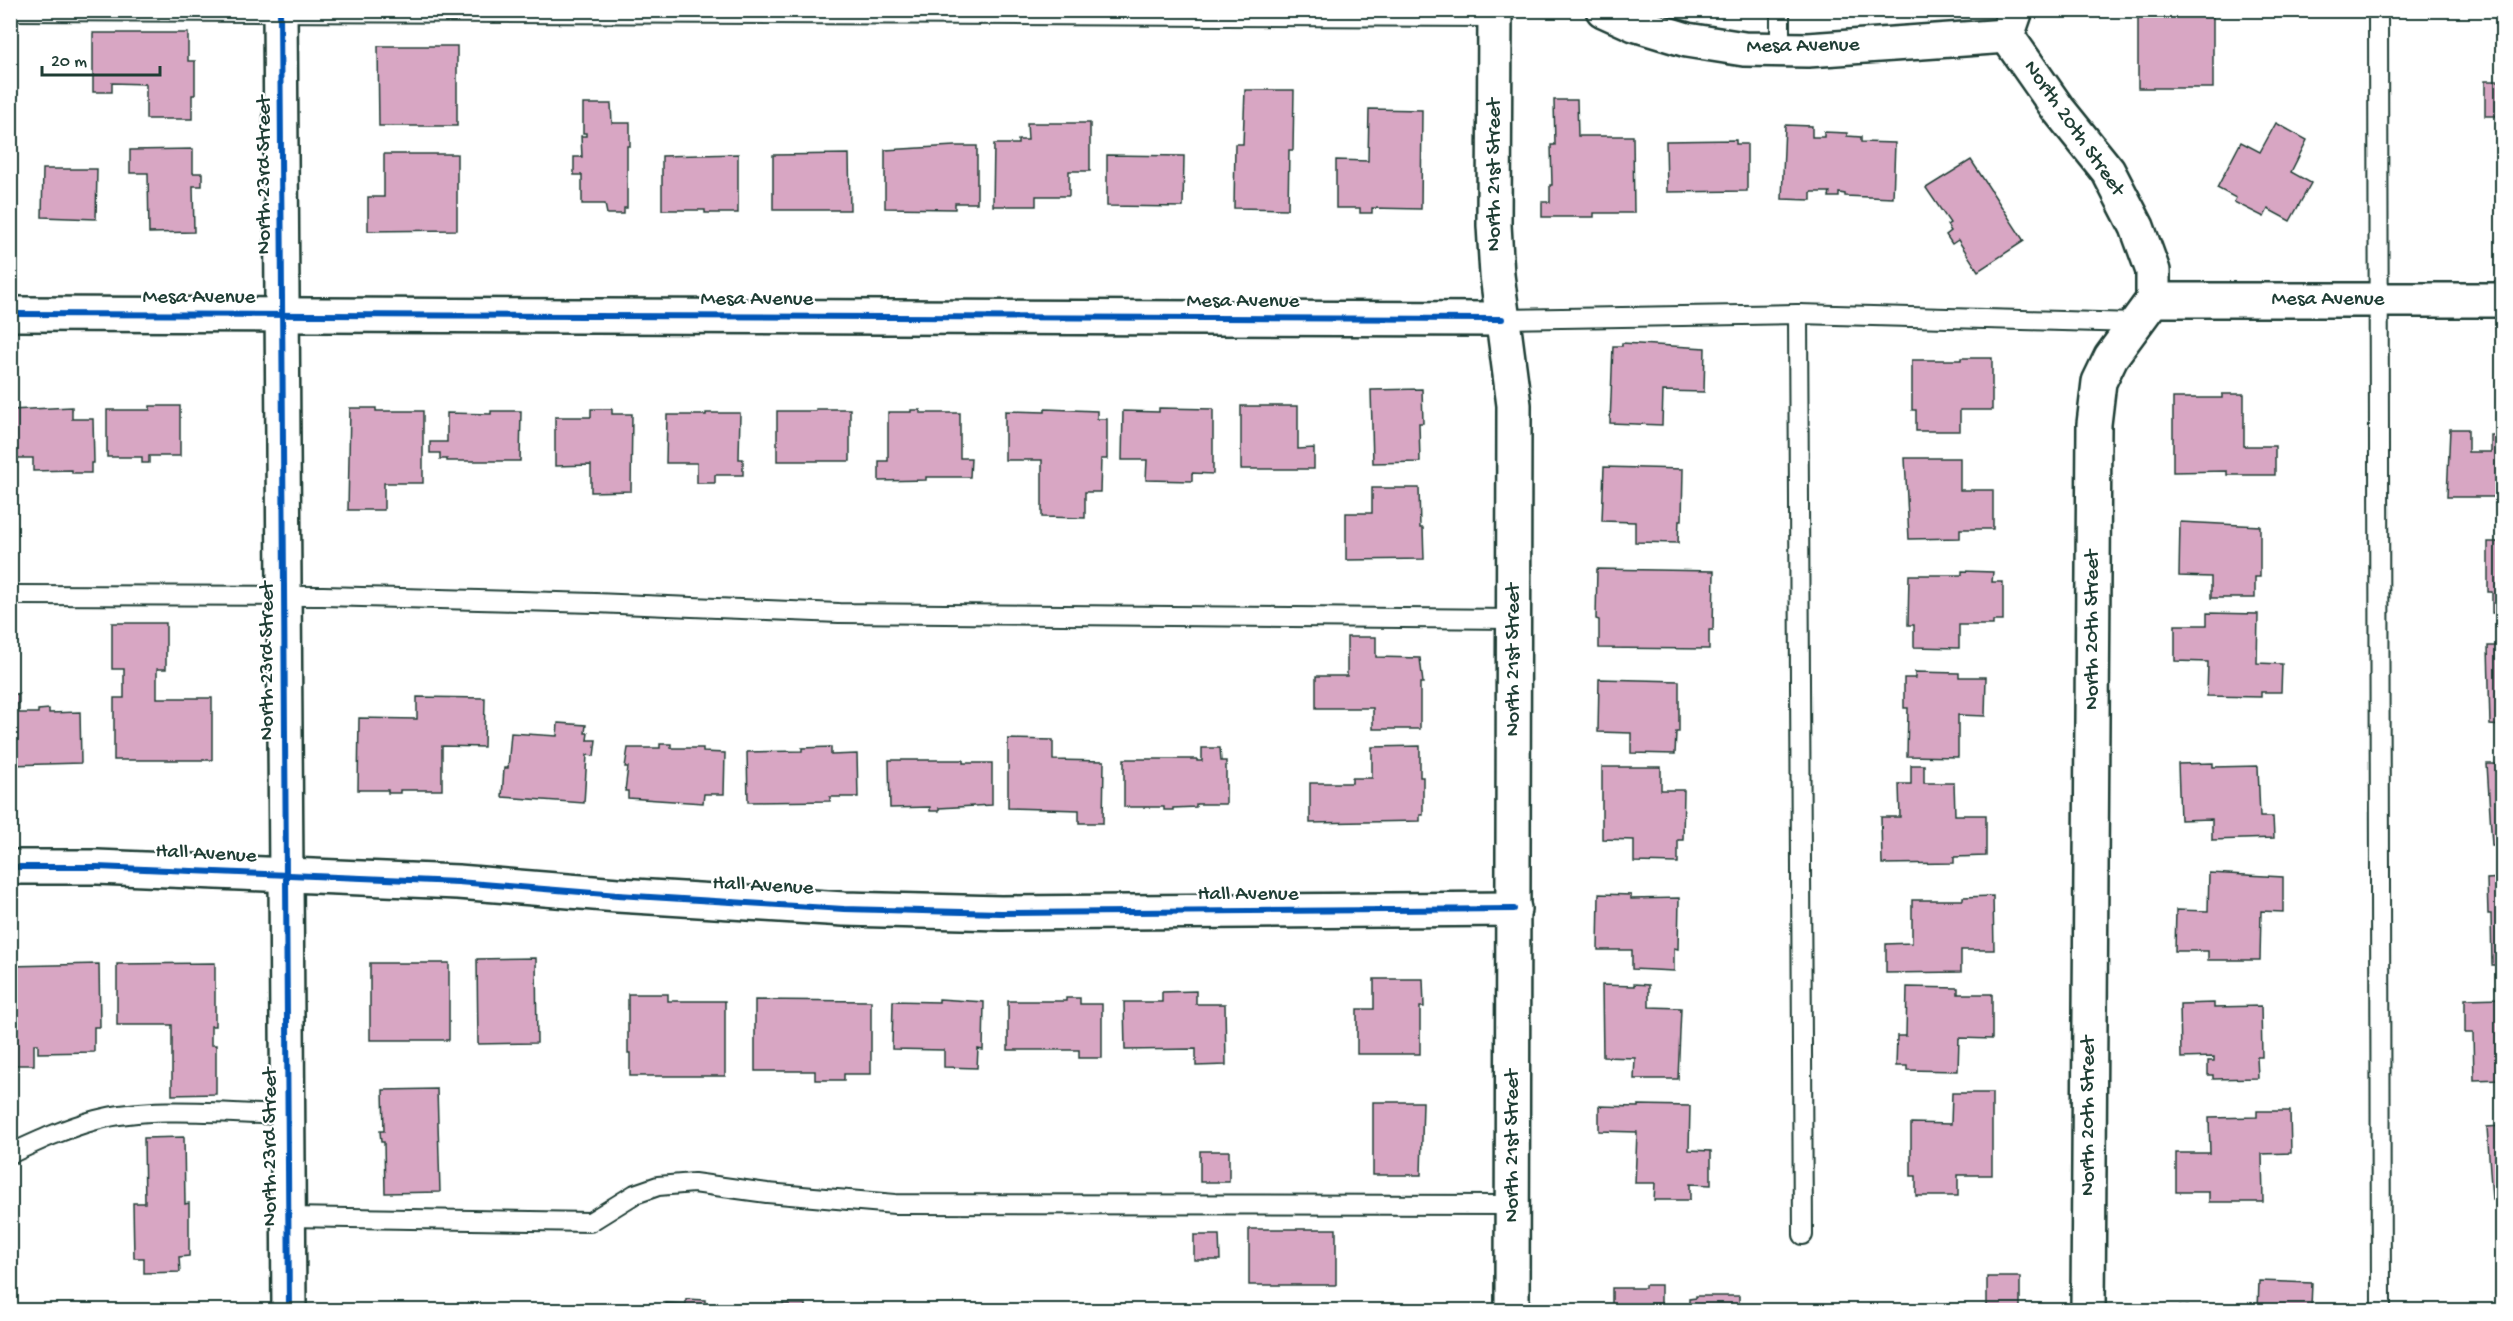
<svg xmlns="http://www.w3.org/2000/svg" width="2513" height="1321" viewBox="0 0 2513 1321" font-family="'Gochi Hand',sans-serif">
<rect width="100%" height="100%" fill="#fff"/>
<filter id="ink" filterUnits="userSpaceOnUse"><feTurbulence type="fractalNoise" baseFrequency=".0167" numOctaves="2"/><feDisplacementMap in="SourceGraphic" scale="12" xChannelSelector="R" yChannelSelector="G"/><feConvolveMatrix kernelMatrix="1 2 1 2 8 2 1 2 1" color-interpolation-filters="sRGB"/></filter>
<g filter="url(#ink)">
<g fill="#d8a6c3" stroke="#1f3d34" stroke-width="1.5">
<rect x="2138" y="10" width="75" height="78"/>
<path d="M93 33H188V61H195V95H192V119H146V84L112 83V92H93Z"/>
<path d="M378 46H457V126H379Z"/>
<rect x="2485" y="81" width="17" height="35"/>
<path d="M1245 90H1294L1293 150H1289L1288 209 1234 208 1235 144H1243Z"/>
<path d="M1554 100H1577L1578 136H1633L1634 213H1594V217H1542V202H1550V185H1552L1551 145H1555Z"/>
<path d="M583 104H611L612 123H630V146H627V208H624V214H607L605 204H582V175H574V157H582L581 136H586V133H583Z"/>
<path d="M1369 109 1422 110 1421 209 1372 208V213H1360V208H1336V160L1368 161Z"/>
<path d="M1027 123H1090V171H1069V196H1036V206H993L994 144H1018V140H1028Z"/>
<path d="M2276 123 2307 140 2291 172 2311 183 2290 221 2268 209 2264 217 2234 202 2236 198 2217 188 2241 142 2260 152Z"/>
<path d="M1785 125 1812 126V137H1824V132L1847 133V136L1861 137V142L1895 143 1893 198 1845 196V194L1839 193V197H1829L1830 192H1811V200L1782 199Z"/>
<path d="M1736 140V144H1747V191L1667 192 1666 141Z"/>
<path d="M955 146H977V203H955V209L885 208V150Z"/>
<path d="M193 149V173H202V186H193L194 232 149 233 148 173H130V150Z"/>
<path d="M384 154H457V230L368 231V197H384Z"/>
<path d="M738 154V213H705V210H662V156Z"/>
<path d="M849 154 850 210H773V155Z"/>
<path d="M1107 155 1184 156 1183 207 1107 206Z"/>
<path d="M1971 160 2024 241 1978 271 1958 240 1952 244 1946 235 1951 231 1947 225 1950 223 1926 188Z"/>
<path d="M43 169H97L96 219 42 217Z"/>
<path d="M1622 343 1705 348 1704 392 1663 391 1662 425 1610 423 1613 346H1622Z"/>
<path d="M1961 358H1992V410H1960V431H1916V410H1912V360H1961Z"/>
<path d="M1422 389 1423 423H1419L1420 462 1373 463 1371 390Z"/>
<path d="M2222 394H2244V446H2275V475H2227V471L2173 472V398H2222Z"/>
<path d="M150 406H180V456H149V463H142V457H107V410H150Z"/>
<path d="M1241 406H1298V449L1314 448V469H1241Z"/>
<path d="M72 407V419H93L94 463H91V473H72V470L33 471V458H10V410Z"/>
<path d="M350 408H376V411H423V483H384V510H348Z"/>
<path d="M1159 408 1213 409V474L1192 473V481L1146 480 1147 460H1122L1123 411 1159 412Z"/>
<path d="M591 409H612V414H632L631 491 591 492V465L555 466V417H591Z"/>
<path d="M816 409H850V461H777V411H816Z"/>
<path d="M1045 409 1097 411V419H1107V459H1101L1100 492H1085V518L1042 517V460H1005V411L1045 412Z"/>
<path d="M911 410H920V413H960V458H971L970 477H926V480L879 481V461H888V412H911Z"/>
<path d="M491 411H521L520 461H447V459H440V453H430V442H447V413L491 414Z"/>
<path d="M706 413H740L739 459H743V475H715V483H697V463H666L667 415H706Z"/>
<path d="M2500 423H2502V497H2447L2450 429H2468V452H2491V435H2500Z"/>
<path d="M1905 458H1960V490H1993V529H1960V538L1909 539Z"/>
<path d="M1604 467 1683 469 1682 520H1679L1678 543 1635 542V522L1602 521Z"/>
<path d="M1372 488H1419L1420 528H1423L1424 559 1346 560V513H1372Z"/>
<path d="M2180 522 2260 526V577H2255V598H2211V577L2179 576Z"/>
<path d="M2488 542H2502V613H2492V592H2488Z"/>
<path d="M1597 569 1714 571 1713 630H1709V649L1599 648V620L1596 619Z"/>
<path d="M1962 571 1993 572 1992 582H2003V621H1993V625H1959V648L1914 647V625H1908L1909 575H1962Z"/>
<path d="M2207 613 2258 614 2257 663 2282 664 2281 692H2261V697L2207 696 2208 662 2175 661V625H2207Z"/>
<path d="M112 623H166V669H157V698H212V760H114V698H124V669H112Z"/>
<path d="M1347 637H1376V657L1420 658 1423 683H1420V729H1373V708H1316V676H1347Z"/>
<path d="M2488 646H2502V726L2490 725Z"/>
<path d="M1915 672 1959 673V677H1986L1985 716 1958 715V757L1907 756 1908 708H1904V678H1915Z"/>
<path d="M1599 679 1679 681V732H1676L1675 754 1631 753V733L1598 732Z"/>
<path d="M10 694H19V713H38V710L49 709V713L80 712 81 763 10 765Z"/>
<path d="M417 697 485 698 484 747 442 746V790H400V793H388V790H358L359 718 417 719Z"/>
<path d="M558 723 586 725 585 733H588L587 740H596L594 756 587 755 584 803 502 797 504 768H508L511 733 557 736Z"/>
<path d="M1008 739 1053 740V760L1104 761 1103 823H1079V810L1008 808Z"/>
<path d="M660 744H671V748H703V752L725 753 724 794H704L703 803 628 798V791H625L628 767H625L628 748H660Z"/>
<path d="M1420 746V777H1423V815H1420V821L1310 823V783H1352V778H1372V747Z"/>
<path d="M831 747V755L857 754 858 797H830V801L748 802 747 752 802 751V748Z"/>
<path d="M1202 748H1220L1221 761H1226V804H1196V807L1173 808V810H1164V807H1124V759H1197V761H1202Z"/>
<path d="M889 760H963V763H992V805L939 808V811H930V807L890 808Z"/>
<path d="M2213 763V767L2258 766 2260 817H2273L2274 838 2212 840V819L2180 820 2178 764Z"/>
<path d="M2487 764H2502V846H2492Z"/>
<path d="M1911 765H1924V783H1954L1955 815H1986V856L1954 857V863L1882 864 1881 817H1900L1899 784H1911Z"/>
<path d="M1602 767H1661V790H1684L1683 840H1678V863L1634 862V840L1602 839Z"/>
<path d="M2209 873 2283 877V912L2261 911 2260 960H2208V951H2175L2176 910 2208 911Z"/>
<path d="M2502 878V965H2492L2491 914H2488L2487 879Z"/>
<path d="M1599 894 1631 895V899L1679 898 1678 949 1674 948V971L1632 969V950H1598Z"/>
<path d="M1993 896 1994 950H1961V972L1886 973V944L1912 943V900H1963V897Z"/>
<path d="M536 958 537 1043 478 1044 477 959Z"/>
<path d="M215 963V1026H211V1045H216V1094L172 1095V1025H117V964Z"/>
<rect x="370" y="963" width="79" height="77"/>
<path d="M99 964 100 1027H94V1052L38 1053V1044H34V1065H10V966Z"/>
<path d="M1374 979H1423L1424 1007H1420V1054H1357V1009H1374Z"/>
<path d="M1634 984 1649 985V1007L1681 1008 1678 1079H1634L1635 1058 1603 1057 1602 985 1634 986Z"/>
<path d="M1907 987 1958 988V994H1992V1039L1959 1038 1958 1071 1907 1070V1066H1896L1897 1036H1906Z"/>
<path d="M1196 991V1004H1225L1226 1065 1196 1066V1049L1125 1050 1124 1002H1162V992Z"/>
<path d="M628 994H668V1001H725V1076H630V1053H628Z"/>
<path d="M1066 998H1080V1004H1102V1058H1079V1050H1008V1001H1066Z"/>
<path d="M2502 998V1079L2474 1080 2473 1033H2465V999Z"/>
<path d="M939 999 984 1002 983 1050 978 1049 977 1068 944 1067V1050L892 1049 893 1001 939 1002Z"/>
<path d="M755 1000 871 1001V1074H844V1080H815V1071H755Z"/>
<path d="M2214 1003V1007L2261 1006 2262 1057H2257L2258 1078 2213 1079V1075H2208V1061H2214V1057L2181 1058 2180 1004Z"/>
<path d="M437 1089 440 1192 385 1193 384 1142H381L380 1131H384L383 1090Z"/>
<path d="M1952 1093H1992V1175H1958V1196H1916V1176H1911V1123L1951 1124Z"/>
<path d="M1373 1102H1423L1421 1175H1373Z"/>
<path d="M1638 1105 1690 1106 1689 1150 1711 1151V1185L1690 1184V1200H1654L1655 1183H1635L1637 1132 1599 1131V1106L1638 1107Z"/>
<path d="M2257 1111H2290L2291 1153 2262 1154 2263 1202H2209V1192H2176V1153H2210L2209 1118 2257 1117Z"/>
<path d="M2502 1126V1200H2492L2487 1127Z"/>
<path d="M184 1137 185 1204 189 1203V1256L179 1257 180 1272 144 1273V1258H134L133 1203H145L144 1138Z"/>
<rect x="1200" y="1151" width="29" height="31"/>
<rect x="1249" y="1229" width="87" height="56"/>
<path d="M1194 1235H1219L1220 1260H1194Z"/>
<path d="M1987 1277H2020V1308H2022V1310H1940V1308H1987Z"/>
<path d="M2259 1281 2312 1283 2311 1307 2348 1308V1310H2258Z"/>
<path d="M1645 1285H1661V1309L1580 1310V1308H1612V1288H1645Z"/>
<path d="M1696 1296H1739V1310H1689V1299L1696 1298Z"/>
<path d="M686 1299 705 1300V1310H666V1303L686 1304Z"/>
<path d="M783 1304H806V1310H775V1308H783Z"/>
<rect x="2155" y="1307" width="81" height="3"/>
</g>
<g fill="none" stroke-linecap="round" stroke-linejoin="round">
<defs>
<g id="lane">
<path d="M1780 10V50"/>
<path d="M2378 10 2381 1310"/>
<path d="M10 11 1495 17"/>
<path d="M1798 314 1803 1235"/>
<path d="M1502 319 1798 314 2136 323"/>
<path d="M10 595 323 596 595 603 839 613 1514 619"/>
<path d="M10 1154C38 1141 66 1128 96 1120 150 1105 230 1114 288 1115"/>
<path d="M288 1217 590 1222 635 1194 658 1186 694 1183 767 1193 895 1204 1513 1205"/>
</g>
<g id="street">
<path d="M1495 10 1494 225 1497 275 1514 405 1512 1310"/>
<path d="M1603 10 1634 24 1687 40 1744 49 1808 50 2007 36"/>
<path d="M2016 10 2007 36 2058 109 2108 171 2137 227 2153 271V300L2111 357 2099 382 2094 424 2088 1310"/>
<path d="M2153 300H2502"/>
<path d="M10 314 1502 319"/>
<path d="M10 867H97L458 882 618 895 844 909 1001 913 1514 909"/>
</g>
<path id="secondary" d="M280 10 289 1310"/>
</defs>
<use href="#lane" stroke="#1f3d34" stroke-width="22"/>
<use href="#street" stroke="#1f3d34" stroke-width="38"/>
<use href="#secondary" stroke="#1f3d34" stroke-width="38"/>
<use href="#lane" stroke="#fff" stroke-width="18"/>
<use href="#street" stroke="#fff" stroke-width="33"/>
<use href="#secondary" stroke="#fff" stroke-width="33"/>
<defs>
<g id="cycleway">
<path d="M280 10 289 1310"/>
<path d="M10 314 1502 319"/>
<path d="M10 867H97L458 882 618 895 844 909 1001 913 1514 909"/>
</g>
</defs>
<use href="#cycleway" stroke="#fff" stroke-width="10"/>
<use href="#cycleway" stroke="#0057b8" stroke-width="6"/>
</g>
</g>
<g text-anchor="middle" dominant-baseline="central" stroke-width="4.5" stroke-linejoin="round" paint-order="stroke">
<g font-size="21" fill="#1f3d34" stroke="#fff">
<text transform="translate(1803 47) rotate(-1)">Mesa Avenue</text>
<text transform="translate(2073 129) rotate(55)">North 20th Street</text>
<text transform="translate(265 175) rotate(-90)">North 23rd Street</text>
<text transform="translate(1495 175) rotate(-90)">North 21st Street</text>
<text x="199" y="298">Mesa Avenue</text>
<text x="757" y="300">Mesa Avenue</text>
<text x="2328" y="300">Mesa Avenue</text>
<text x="1243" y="302">Mesa Avenue</text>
<text transform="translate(2093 630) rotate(-90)">North 20th Street</text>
<text transform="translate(1514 660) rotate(-90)">North 21st Street</text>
<text transform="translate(268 661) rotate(-90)">North 23rd Street</text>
<text transform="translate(206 855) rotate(3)">Hall Avenue</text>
<text transform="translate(763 887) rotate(3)">Hall Avenue</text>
<text x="1248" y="895">Hall Avenue</text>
<text transform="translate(2089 1116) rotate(-90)">North 20th Street</text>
<text transform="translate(1513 1146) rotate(-90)">North 21st Street</text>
<text transform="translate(271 1147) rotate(-90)">North 23rd Street</text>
</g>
</g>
<rect width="2513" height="1321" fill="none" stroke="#fff" stroke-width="36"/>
<rect x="18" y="18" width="2477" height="1285" fill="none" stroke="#1f3d34" stroke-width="2" filter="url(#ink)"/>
<path d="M42 66v9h118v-9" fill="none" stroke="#1f3d34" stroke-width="3"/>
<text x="51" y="66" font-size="18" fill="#1f3d34" stroke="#ffffff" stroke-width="4.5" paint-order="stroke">20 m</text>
</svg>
